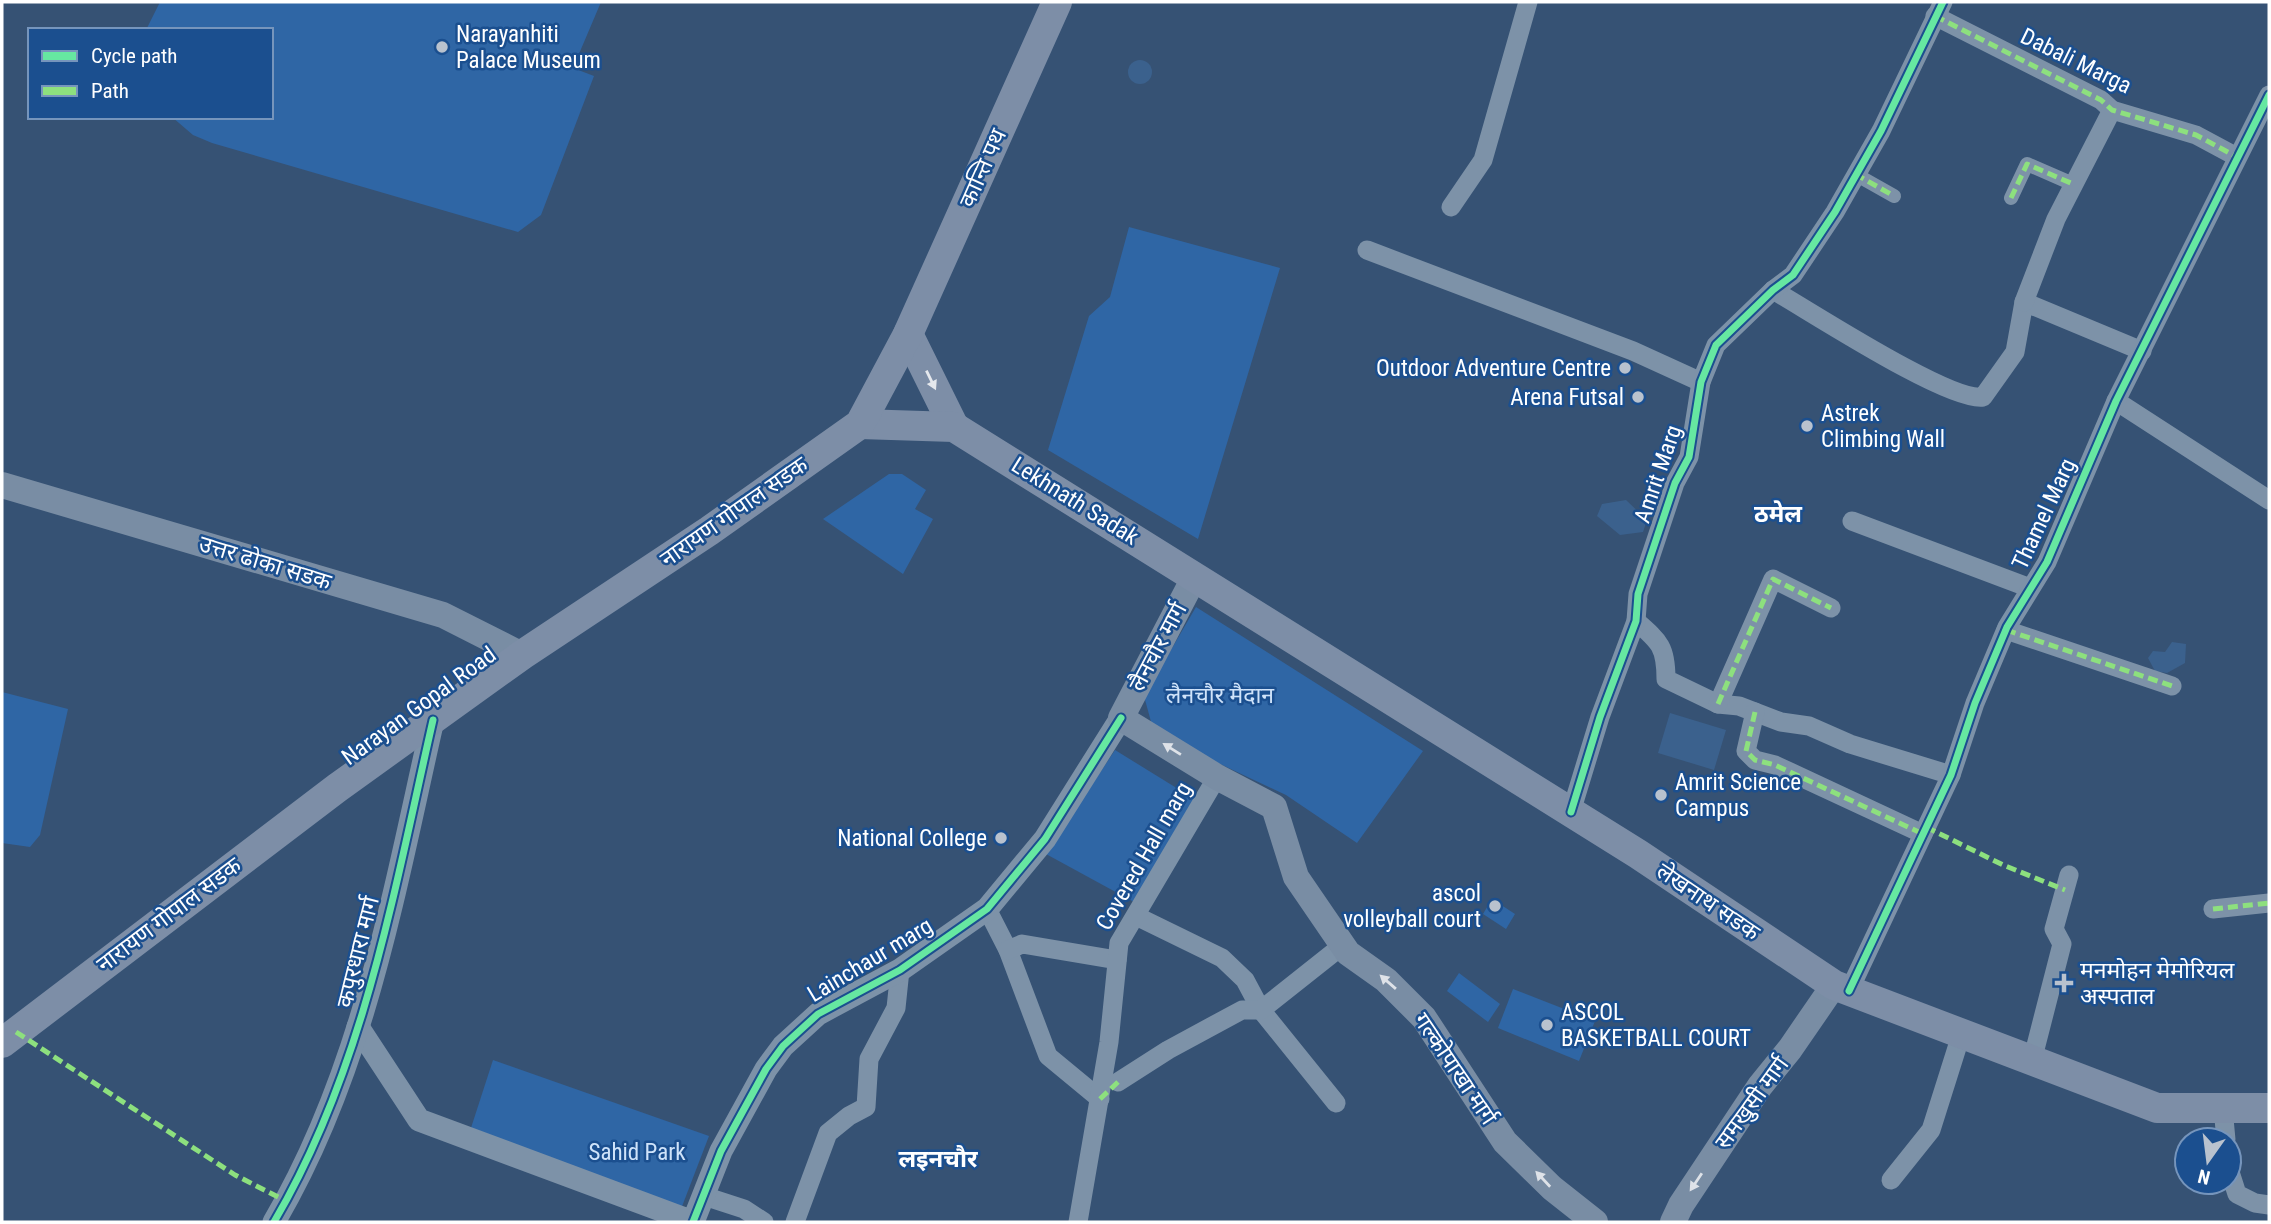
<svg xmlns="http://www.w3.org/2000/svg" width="2271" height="1224" viewBox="0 0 2271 1224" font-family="'Roboto Condensed','Noto Sans Devanagari',sans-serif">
<rect width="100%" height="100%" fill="#365274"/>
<g fill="#2f66a5">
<path d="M160 2H601L573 68 594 76 541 215 518 232 212 143 193 135 172 117H271V30H146Z"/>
<path d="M1129 227 1280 268 1198 539 1048 450 1089 316 1110 297Z"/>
<path d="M889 474H902L926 490 915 509 933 519 903 574 823 519Z"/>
<path d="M1196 607 1423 751 1357 843 1286 795 1201 755 1153 729 1144 696Z"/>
<path d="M2 692 68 709 40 835 30 847 2 843Z"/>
<path d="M1115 750 1196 800 1134 902 1046 854Z"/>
<path d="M1492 899 1515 914 1506 929 1483 914Z"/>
<path d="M1459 973 1500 1004 1488 1022 1447 991Z"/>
<path d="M1513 989 1595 1021 1579 1061 1498 1028Z"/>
<path d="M493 1060 709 1136 681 1209 470 1131Z"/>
</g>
<g fill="#3b618d">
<circle cx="1140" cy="72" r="12"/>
<path d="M1626 500 1647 520 1643 532 1620 535 1597 516 1602 504Z"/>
<path d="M2172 642 2186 644 2185 663 2167 673 2155 671 2148 658 2153 651 2165 652Z"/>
<path d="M1670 713 1726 730 1714 770 1658 753Z"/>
</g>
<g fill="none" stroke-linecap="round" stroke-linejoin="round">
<g stroke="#7d92a8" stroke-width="14">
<path d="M1855 174 1894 196"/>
<path d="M2011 198 2027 164 2073 184"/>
</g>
<g stroke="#7d92a8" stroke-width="19">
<path d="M1935 16 2101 100 2112 110 2196 135 2237 157"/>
<path d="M1451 207 1483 160 1528 2"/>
<path d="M1367 250 1633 351 1701 382"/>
<path d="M1773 290C1810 311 1949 402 1983 397L2015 352 2024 302 2142 351"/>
<path d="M2024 302 2056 219 2112 110"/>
<path d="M2116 401 2269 500"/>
<path d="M1852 521 2030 588"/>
<path d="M1636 621C1660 642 1666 647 1666 679L1718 704 1739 706 1781 722 1809 726 1850 744 1951 775"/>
<path d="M2006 630 2172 686"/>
<path d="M1718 704 1773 579 1831 608"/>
<path d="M1755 712 1746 751 1755 760 1775 765 1923 834"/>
<path d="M1571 812 1600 717 1636 621 1638 594 1675 483 1689 457 1701 382 1716 345 1773 290 1793 275 1835 212 1881 131 1943 2"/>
<path d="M987 909 1008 950 1048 1056 1100 1099"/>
<path d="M2213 909 2269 903"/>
<path d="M1136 916 1222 958 1245 980 1261 1010 1336 1103"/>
<path d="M1008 950 1022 944 1117 960"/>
<path d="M1849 991 1951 775 1975 703 2007 627 2047 562 2116 401 2269 95"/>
<path d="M2032 1061 2062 944 2054 929 2069 875"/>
<path d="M1118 1082 1168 1050 1242 1010H1261L1343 945"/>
<path d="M2223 1108 2226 1140"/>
<path d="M2229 1169 2237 1194 2255 1203 2269 1205"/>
<path d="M1891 1180 1931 1130 1961 1035"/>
<path d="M704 1196 744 1209 764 1222"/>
<path d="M795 1222 828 1133 849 1116 866 1107 869 1059 896 1008 900 970"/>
<path d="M1078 1222 1109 1042 1119 943 1217 777"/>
</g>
<g stroke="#7d92a8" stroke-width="23">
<path d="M358 1027 419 1120 693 1222 721 1151 766 1069 783 1046 818 1014 900 970 987 909 1045 839 1121 718"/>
<path d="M274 1222C364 1069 394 891 433 720"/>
</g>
<g stroke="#798da4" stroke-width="26">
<path d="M2 485 443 615 522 655"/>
<path d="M1195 576 1121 718 1217 777 1274 807 1296 877 1348 953 1386 980 1424 1018 1505 1142 1552 1188 1595 1222"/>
<path d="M1673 1222 1681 1205 1760 1086 1790 1049 1834 985"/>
</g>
<g stroke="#7d8ea7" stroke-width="30">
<path d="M908 334 954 427"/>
<path d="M860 424 954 427 1638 854 1834 985 2157 1108H2269"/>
<path d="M2 1043 337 788 522 655 709 531 860 424 908 334 1057 2"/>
</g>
<g stroke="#8de07e" stroke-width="5" stroke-dasharray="10 5" stroke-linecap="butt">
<path d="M1935 16 2101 100 2112 110 2196 135 2237 157"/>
<path d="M1855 174 1894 196"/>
<path d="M2011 198 2027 164 2073 184"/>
<path d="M2006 630 2172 686"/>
<path d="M1718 704 1773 579 1831 608"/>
<path d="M1755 712 1746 751 1755 760 1775 765 1923 834"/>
<path d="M1926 827 2003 865 2065 890"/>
<path d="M2213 909 2269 903"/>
<path d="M16 1032 235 1175 286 1201"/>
<path d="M1100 1099 1118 1082"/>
</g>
<defs>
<g id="cycleway">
<path d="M1571 812 1600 717 1636 621 1638 594 1675 483 1689 457 1701 382 1716 345 1773 290 1793 275 1835 212 1881 131 1943 2"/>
<path d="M1849 991 1951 775 1975 703 2007 627 2047 562 2116 401 2269 95"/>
<path d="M274 1222C364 1069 394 891 433 720"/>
<path d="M693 1222 721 1151 766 1069 783 1046 818 1014 900 970 987 909 1045 839 1121 718"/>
</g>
</defs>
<use href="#cycleway" stroke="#1b4f8f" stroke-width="11"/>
<use href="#cycleway" stroke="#66e7a1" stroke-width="7"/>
</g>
<defs><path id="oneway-solid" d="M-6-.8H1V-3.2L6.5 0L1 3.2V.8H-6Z" transform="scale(1.75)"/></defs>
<use fill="#e5e8ed" href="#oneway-solid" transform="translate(931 380) rotate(64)"/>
<g fill="#dee2e8">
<use href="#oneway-solid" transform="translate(1172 749) rotate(-148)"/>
<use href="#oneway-solid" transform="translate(1388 982) rotate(-139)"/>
<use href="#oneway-solid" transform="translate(1543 1179) rotate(-133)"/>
<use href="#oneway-solid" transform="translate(1696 1182) rotate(124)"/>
</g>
<g fill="#b9c2ce" stroke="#1b4f8f" stroke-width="2.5">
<circle cx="442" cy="47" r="7"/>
<circle cx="1625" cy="368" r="7"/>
<circle cx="1638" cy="397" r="7"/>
<circle cx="1807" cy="426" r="7"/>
<circle cx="1661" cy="795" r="7"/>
<circle cx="1001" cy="838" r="7"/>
<circle cx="1495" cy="906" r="7"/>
<path d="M2060.5 972.5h7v7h7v7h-7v7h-7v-7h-7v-7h7z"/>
<circle cx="1547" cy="1025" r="7"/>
</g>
<g text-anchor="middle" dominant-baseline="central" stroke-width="5" stroke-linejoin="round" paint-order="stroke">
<g font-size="23" fill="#fff" stroke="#1b4f8f" text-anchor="start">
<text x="456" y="34">Narayanhiti<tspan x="456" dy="26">Palace Museum</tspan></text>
<text x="1611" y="368" text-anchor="end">Outdoor Adventure Centre</text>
<text x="1624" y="397" text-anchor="end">Arena Futsal</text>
<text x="1821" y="413">Astrek<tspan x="1821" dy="26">Climbing Wall</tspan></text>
<text x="1675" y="782">Amrit Science<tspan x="1675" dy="26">Campus</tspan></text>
<text x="987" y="838" text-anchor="end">National College</text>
<text x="1481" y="893" text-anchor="end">ascol<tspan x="1481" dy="26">volleyball court</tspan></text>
<text x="2080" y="970">मनमोहन मेमोरियल<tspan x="2080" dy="26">अस्पताल</tspan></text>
<text x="1561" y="1012">ASCOL<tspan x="1561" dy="26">BASKETBALL COURT</tspan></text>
</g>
<g font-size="23" fill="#fff" stroke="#1b4f8f">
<text transform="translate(2076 61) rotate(26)">Dabali Marga</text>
<text transform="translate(983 168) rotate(-66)">कान्ति पथ</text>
<text transform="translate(1658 474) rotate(-71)">Amrit Marg</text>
<text transform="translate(1075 501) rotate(32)">Lekhnath Sadak</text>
<text transform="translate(734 512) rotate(-35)">नारायण गोपाल सडक</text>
<text transform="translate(2044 514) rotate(-65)">Thamel Marg</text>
<text transform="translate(265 563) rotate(17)">उत्तर ढोका सडक</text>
<text transform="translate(1158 647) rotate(-62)">लैनचौर मार्ग</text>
<text transform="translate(419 706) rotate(-36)">Narayan Gopal Road</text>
<text transform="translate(1144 856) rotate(-60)">Covered Hall marg</text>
<text transform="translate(1708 902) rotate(34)">लेखनाथ सडक</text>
<text transform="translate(169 915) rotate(-37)">नारायण गोपाल सडक</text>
<text transform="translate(358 952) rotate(-76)">कपुरधारा मार्ग</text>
<text transform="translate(870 960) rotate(-31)">Lainchaur marg</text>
<text transform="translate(1455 1069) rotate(56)">गल्कोपाखा मार्ग</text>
<text transform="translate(1752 1103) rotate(-54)">समखुसी मार्ग</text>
</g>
<g font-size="23" fill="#cfe3fa" stroke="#1b4f8f">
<text x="1220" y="695">लैनचौर मैदान</text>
<text x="637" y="1152">Sahid Park</text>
</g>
<g font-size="24" font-weight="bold" fill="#fff" stroke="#1b4f8f">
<text x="1778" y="514">ठमेल</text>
<text x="938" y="1159">लइनचौर</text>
</g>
</g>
<rect width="2271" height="1224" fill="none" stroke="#ffffff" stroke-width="7"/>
<rect x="28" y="28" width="245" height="91" fill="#1b4f8f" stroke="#7695bc" stroke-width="2"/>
<rect x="42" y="51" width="35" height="10" fill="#66e7a1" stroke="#7695bc" stroke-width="2"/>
<text x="91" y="63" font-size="21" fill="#ffffff">Cycle path</text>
<rect x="42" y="86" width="35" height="10" fill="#8de07e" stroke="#7695bc" stroke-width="2"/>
<text x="91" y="98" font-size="21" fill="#ffffff">Path</text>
<g transform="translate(2208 1161) rotate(194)"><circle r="33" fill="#1b4f8f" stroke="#7695bc" stroke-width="2"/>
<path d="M0-5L12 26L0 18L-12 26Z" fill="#b9c2ce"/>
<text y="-10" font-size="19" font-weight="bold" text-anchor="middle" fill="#ffffff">N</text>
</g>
</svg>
